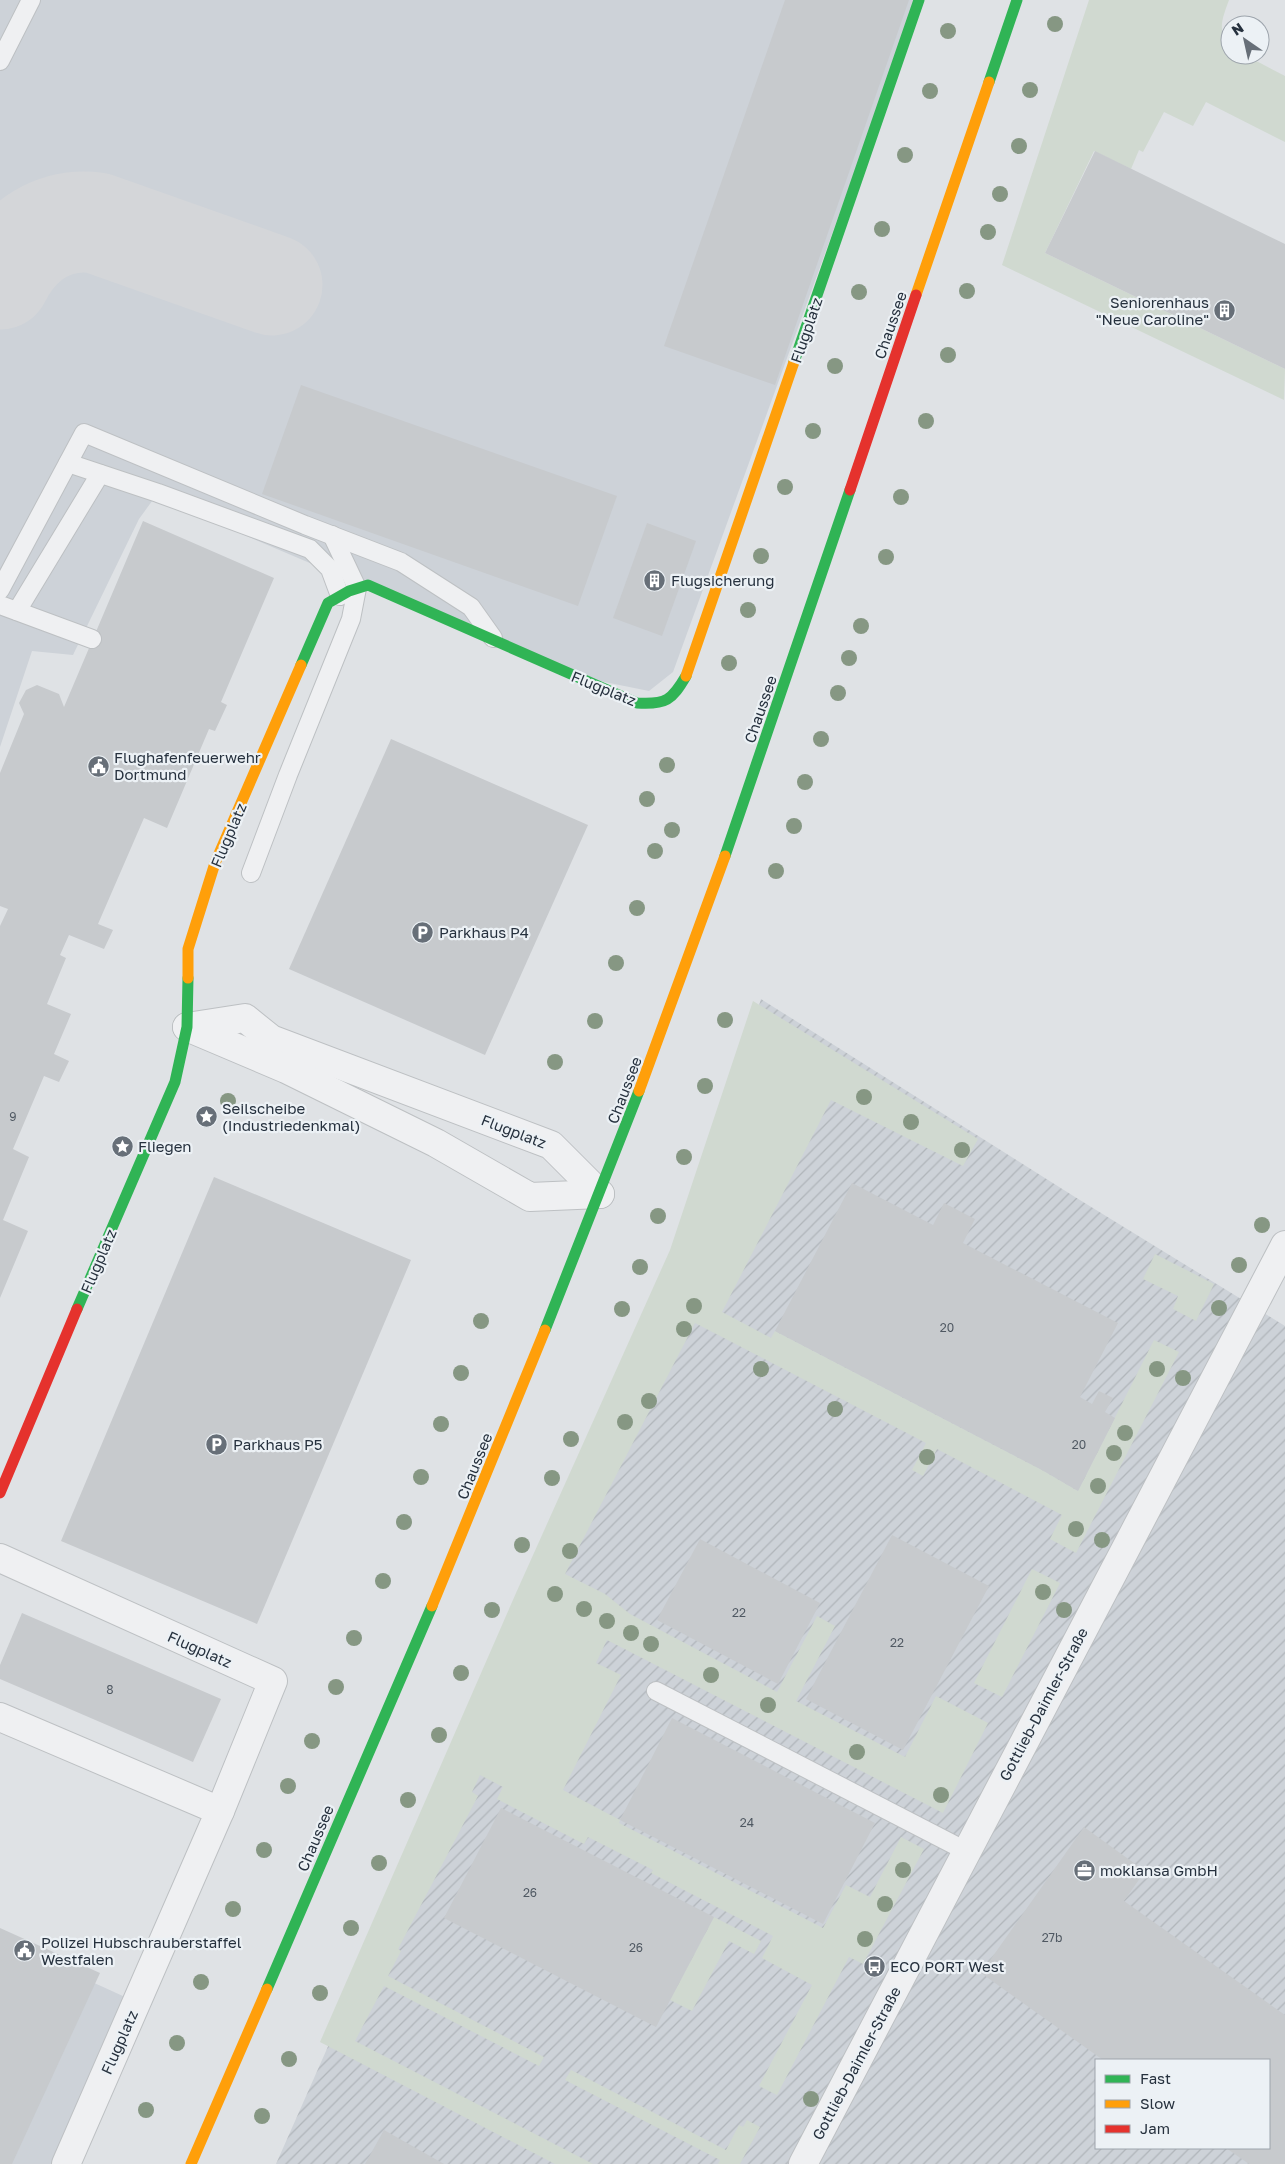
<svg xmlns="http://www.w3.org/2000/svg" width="1285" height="2164" viewBox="0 0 1285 2164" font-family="'Golos Text',sans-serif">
<defs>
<pattern id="industrial-furrows" width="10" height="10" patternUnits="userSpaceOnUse" patternTransform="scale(1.25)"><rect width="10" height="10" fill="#cdd2d8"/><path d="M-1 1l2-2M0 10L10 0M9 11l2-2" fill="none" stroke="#b0b5ba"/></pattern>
</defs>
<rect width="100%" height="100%" fill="#dfe2e5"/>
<g fill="#cdd2d8">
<path d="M0 0H917L673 672 649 691 575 676 155 497 139 519 73 655 32 651 0 747Z"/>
<path d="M0 1940 136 2002 66 2164H0Z"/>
</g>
<path fill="url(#industrial-furrows)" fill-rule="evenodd" d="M761 999 1075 1197 1285 1326V2164H276L682 1246ZM1096 2060H1269V2148H1096Z"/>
<g fill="#d0d9d0">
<path d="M1089 0H1229C1223 17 1216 31 1230 46V55H1245L1285 76V142L1206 102 1193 126 1164 112 1143 152 1139 150 1131 169 1094 151 1045 253 1285 369 1284 400 1002 265Z"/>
<path d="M753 1001 978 1139 963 1166 831 1100 722 1312 771 1338 775 1331 1042 1470 1078 1491 1154 1340 1179 1352 1076 1553 1050 1539 1062 1515 937 1449 923 1476 912 1470 926 1443 695 1323 565 1574 605 1594 630 1614 777 1692 817 1616 835 1626 796 1701 905 1757 936 1696 988 1723 943 1813 607 1640 596 1663 621 1675 563 1790 620 1820 619 1823 823 1928 846 1885 870 1897 901 1837 924 1849 863 1964 849 1957 777 2095 759 2086 812 1985 762 1958 773 1936 651 1873 653 1870 588 1837 584 1844 497 1799 503 1787 480 1775 472 1792 478 1796 398 1949 401 1951 388 1976 544 2057 539 2066 384 1986 355 2041 593 2164H555L320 2042 516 1593 670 1250Z"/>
<path d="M1155 1254 1214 1284 1196 1321 1173 1309 1178 1296 1143 1279Z"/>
<path d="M1032 1569 1060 1583 1002 1697 974 1683Z"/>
<path d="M714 1917 761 1941 754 1954 729 1941 692 2011 670 2000Z"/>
<path d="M571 2070 726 2150 739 2125 743 2127 747 2120 760 2127 740 2164H718L720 2160 565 2080Z"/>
</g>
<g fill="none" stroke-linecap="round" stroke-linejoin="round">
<path stroke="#d4d6d9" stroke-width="101" d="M0 279C19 241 54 217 97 223L272 285"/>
</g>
<g fill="#c7cacd">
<path d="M785 0H909L775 385 664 346Z"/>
<path d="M1095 151 1285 244V369L1045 253Z"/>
<path d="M301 385 617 496 578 606 262 494Z"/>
<path d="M143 521 274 578 221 702 227 705 215 731 209 729 167 828 144 818 98 924 113 930 104 949 69 935 60 955 66 958 47 1004 71 1014 54 1054 69 1061 59 1082 44 1076 13 1149 29 1157 3 1220 28 1231 0 1298V926L8 909 0 906V773L24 714 19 703 26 690 37 685 59 694 64 707Z"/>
<path d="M647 523 696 541 662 636 613 618Z"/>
<path d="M391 739 588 825 485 1055 289 969Z"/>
<path d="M214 1177 411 1260 257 1624 61 1541Z"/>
<path d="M852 1183 933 1225 944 1203 975 1219 963 1243 1118 1323 1080 1397 1092 1404 1099 1391 1113 1398 1105 1412 1115 1418 1078 1491 1042 1470 775 1331Z"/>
<path d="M892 1535 989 1586 903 1750 806 1699Z"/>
<path d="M700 1539 820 1603 778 1684 657 1620Z"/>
<path d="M22 1613 221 1699 193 1762 0 1679V1665Z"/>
<path d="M672 1718 875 1823 823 1924 620 1820Z"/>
<path d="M501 1808 714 1917 656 2027 444 1918Z"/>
<path d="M1084 1827 1145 1871 1124 1901 1285 2015V2164H1249L1226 2148H1269V2060H1103L981 1973Z"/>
<path d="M0 1928 100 1973 12 2164H0Z"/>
<path d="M384 2130 444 2164H365Z"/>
</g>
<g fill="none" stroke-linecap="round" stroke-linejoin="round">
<defs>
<g id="lane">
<path d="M0 61 31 0"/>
<path d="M68 463 158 493 310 549 330 569 340 596"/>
<path d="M0 590 84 433 305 525 401 562 471 607 493 638"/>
<path d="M0 605 92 639"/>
<path d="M17 611 100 474"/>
<path d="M251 873 288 775 351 619 357 588 332 535"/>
<path d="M656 1691 966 1851"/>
</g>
<g id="street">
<path d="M187 1027 245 1018 271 1039 551 1145 600 1194"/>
<path d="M187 1027 286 1069 436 1143 530 1197 600 1194"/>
<path d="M0 1558 273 1681 220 1811"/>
<path d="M0 1717 220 1811 66 2164"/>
<path d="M803 2164 1285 1245"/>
</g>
</defs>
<use href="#lane" stroke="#bdc0c3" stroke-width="20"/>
<use href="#street" stroke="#bdc0c3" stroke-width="30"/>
<use href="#lane" stroke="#eff0f2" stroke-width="18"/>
<use href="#street" stroke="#eff0f2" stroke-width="28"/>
<g stroke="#30b455" stroke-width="11">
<path d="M989 82 1017 0"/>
<path d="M794 362 919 0"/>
<path d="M301 665 328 603 349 591 368 585 637 703C666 705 672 700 686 676"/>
<path d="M725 856 850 490"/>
<path d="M77 1309 175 1082 187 1027 188 978"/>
<path d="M545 1330 639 1091"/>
<path d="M267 1989 432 1606"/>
</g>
<g stroke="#ff9f0a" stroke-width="11">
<path d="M916 295 989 82"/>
<path d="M686 676 794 362"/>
<path d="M188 978V949L215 863 301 665"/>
<path d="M639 1091 725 856"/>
<path d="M432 1606 545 1330"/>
<path d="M191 2164 267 1989"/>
</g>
<g stroke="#e5322d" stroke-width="11">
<path d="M850 490 916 295"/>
<path d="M0 1493 77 1309"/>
</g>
</g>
<g fill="#869783">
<circle cx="1055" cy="24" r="8"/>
<circle cx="948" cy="31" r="8"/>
<circle cx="1030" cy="90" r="8"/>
<circle cx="930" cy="91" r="8"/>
<circle cx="1019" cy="146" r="8"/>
<circle cx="905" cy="155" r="8"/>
<circle cx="1000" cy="194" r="8"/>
<circle cx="882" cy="229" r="8"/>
<circle cx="988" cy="232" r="8"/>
<circle cx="967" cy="291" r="8"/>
<circle cx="859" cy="292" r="8"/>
<circle cx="948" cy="355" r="8"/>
<circle cx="835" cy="366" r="8"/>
<circle cx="926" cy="421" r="8"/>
<circle cx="813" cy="431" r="8"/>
<circle cx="785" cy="487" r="8"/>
<circle cx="901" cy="497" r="8"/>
<circle cx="761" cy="556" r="8"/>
<circle cx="886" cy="557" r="8"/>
<circle cx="748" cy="610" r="8"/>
<circle cx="861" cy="626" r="8"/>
<circle cx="849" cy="658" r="8"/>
<circle cx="729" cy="663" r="8"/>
<circle cx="838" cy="693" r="8"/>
<circle cx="821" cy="739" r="8"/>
<circle cx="667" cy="765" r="8"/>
<circle cx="805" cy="782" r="8"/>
<circle cx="647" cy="799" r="8"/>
<circle cx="794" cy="826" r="8"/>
<circle cx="672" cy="830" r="8"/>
<circle cx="655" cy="851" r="8"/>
<circle cx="776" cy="871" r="8"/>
<circle cx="637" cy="908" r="8"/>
<circle cx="616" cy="963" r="8"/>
<circle cx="725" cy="1020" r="8"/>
<circle cx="595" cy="1021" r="8"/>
<circle cx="555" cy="1062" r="8"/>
<circle cx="705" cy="1086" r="8"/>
<circle cx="864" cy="1097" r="8"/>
<circle cx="228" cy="1101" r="8"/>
<circle cx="911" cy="1122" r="8"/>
<circle cx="962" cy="1150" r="8"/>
<circle cx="684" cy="1157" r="8"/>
<circle cx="658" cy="1216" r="8"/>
<circle cx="1262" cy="1225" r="8"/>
<circle cx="1239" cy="1265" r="8"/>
<circle cx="640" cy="1267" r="8"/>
<circle cx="694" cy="1306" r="8"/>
<circle cx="1219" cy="1308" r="8"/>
<circle cx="622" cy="1309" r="8"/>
<circle cx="481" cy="1321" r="8"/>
<circle cx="684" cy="1329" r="8"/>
<circle cx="761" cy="1369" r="8"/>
<circle cx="1157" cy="1369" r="8"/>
<circle cx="461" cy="1373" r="8"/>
<circle cx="1183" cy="1378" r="8"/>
<circle cx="649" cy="1401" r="8"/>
<circle cx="835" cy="1409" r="8"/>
<circle cx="625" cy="1422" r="8"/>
<circle cx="441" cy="1424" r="8"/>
<circle cx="1125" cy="1433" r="8"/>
<circle cx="571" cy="1439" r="8"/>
<circle cx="1114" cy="1453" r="8"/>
<circle cx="927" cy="1457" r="8"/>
<circle cx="421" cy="1477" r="8"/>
<circle cx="552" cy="1478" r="8"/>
<circle cx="1098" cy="1486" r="8"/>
<circle cx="404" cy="1522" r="8"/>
<circle cx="1076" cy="1529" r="8"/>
<circle cx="1102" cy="1540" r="8"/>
<circle cx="522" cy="1545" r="8"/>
<circle cx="570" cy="1551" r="8"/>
<circle cx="383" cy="1581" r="8"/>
<circle cx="1043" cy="1592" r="8"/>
<circle cx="555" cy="1594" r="8"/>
<circle cx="584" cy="1609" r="8"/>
<circle cx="492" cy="1610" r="8"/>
<circle cx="1064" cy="1610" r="8"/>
<circle cx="607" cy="1621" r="8"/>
<circle cx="631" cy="1633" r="8"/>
<circle cx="354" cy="1638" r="8"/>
<circle cx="651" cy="1644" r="8"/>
<circle cx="461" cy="1673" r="8"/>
<circle cx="711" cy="1675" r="8"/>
<circle cx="336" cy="1687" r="8"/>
<circle cx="768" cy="1705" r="8"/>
<circle cx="439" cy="1735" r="8"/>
<circle cx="312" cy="1741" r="8"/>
<circle cx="857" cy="1752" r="8"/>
<circle cx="288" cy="1786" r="8"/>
<circle cx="941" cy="1795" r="8"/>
<circle cx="408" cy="1800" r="8"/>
<circle cx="264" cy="1850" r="8"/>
<circle cx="379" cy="1863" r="8"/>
<circle cx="903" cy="1870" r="8"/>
<circle cx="885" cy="1904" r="8"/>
<circle cx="233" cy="1909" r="8"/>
<circle cx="351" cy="1928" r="8"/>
<circle cx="865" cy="1939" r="8"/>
<circle cx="201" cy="1982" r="8"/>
<circle cx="320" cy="1993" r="8"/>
<circle cx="177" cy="2043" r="8"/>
<circle cx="289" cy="2059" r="8"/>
<circle cx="811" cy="2099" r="8"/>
<circle cx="146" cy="2110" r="8"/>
<circle cx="262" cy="2116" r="8"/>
</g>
<defs>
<symbol id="building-disc" viewBox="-11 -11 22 22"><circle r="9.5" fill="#676f78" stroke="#ecf1f5"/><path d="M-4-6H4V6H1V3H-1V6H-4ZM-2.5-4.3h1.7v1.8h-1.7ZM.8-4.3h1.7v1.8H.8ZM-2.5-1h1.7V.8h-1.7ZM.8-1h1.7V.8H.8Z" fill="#fff"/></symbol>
<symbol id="civic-disc" viewBox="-11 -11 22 22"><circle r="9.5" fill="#676f78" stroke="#ecf1f5"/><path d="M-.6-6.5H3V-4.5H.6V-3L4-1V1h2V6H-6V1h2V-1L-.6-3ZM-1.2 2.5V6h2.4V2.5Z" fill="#fff"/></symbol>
<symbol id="parking-disc" viewBox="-11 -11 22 22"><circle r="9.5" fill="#676f78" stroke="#ecf1f5"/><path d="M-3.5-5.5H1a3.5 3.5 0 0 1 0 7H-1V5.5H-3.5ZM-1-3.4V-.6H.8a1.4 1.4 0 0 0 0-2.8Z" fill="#fff"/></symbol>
<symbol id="sight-disc" viewBox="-11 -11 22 22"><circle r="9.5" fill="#676f78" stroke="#ecf1f5"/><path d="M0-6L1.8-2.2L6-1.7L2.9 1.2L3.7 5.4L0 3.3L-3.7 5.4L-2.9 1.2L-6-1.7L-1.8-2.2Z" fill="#fff"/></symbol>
<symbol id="office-disc" viewBox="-11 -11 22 22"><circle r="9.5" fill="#676f78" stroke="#ecf1f5"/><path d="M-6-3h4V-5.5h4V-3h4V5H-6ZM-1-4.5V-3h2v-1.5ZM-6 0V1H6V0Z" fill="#fff"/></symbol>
<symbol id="bus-disc" viewBox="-11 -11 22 22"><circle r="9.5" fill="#676f78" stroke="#ecf1f5"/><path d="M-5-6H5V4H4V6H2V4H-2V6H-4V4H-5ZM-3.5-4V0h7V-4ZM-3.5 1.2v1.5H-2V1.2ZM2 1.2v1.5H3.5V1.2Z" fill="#fff"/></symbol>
</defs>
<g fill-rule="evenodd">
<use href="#building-disc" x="1212" y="298" width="25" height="25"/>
<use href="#building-disc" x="642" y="568" width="25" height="25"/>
<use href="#civic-disc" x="86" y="754" width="25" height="25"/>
<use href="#parking-disc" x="410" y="920" width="25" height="25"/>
<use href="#sight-disc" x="194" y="1104" width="25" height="25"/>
<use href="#sight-disc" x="110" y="1134" width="25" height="25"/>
<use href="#parking-disc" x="204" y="1432" width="25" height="25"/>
<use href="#office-disc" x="1072" y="1858" width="25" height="25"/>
<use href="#civic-disc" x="12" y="1938" width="25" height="25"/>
<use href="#bus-disc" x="862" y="1954" width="25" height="25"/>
</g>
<g text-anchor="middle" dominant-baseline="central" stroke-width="4.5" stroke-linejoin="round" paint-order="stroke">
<g font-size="12" fill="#4f5862">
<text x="13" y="1116">9</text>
<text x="947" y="1327">20</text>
<text x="1079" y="1444">20</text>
<text x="739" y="1612">22</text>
<text x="897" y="1642">22</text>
<text x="110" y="1689">8</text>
<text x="747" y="1822">24</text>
<text x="530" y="1892">26</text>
<text x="1052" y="1937">27b</text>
<text x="636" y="1947">26</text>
</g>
<g font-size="15" fill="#26313e" stroke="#ecf1f5" text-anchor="start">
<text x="1209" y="302" text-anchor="end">Seniorenhaus<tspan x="1209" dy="17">"Neue Caroline"</tspan></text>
<text x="671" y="580">Flugsicherung</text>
<text x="114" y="757">Flughafenfeuerwehr<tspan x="114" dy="17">Dortmund</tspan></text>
<text x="439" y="932">Parkhaus P4</text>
<text x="222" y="1108">Seilscheibe<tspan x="222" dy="17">(Industriedenkmal)</tspan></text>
<text x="138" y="1146">Fliegen</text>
<text x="233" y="1444">Parkhaus P5</text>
<text x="1100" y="1870">moklansa GmbH</text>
<text x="41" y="1942">Polizei Hubschrauberstaffel<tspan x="41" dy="17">Westfalen</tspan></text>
<text x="890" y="1966">ECO PORT West</text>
</g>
<g font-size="15" fill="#26313e" stroke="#ecf1f5">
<text transform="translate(890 325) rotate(-71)">Chaussee</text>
<text transform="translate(806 330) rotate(-71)">Flugplatz</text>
<text transform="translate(604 688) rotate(22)">Flugplatz</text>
<text transform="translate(760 709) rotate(-71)">Chaussee</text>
<text transform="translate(228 835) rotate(-67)">Flugplatz</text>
<text transform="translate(624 1090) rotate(-69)">Chaussee</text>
<text transform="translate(514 1131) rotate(21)">Flugplatz</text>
<text transform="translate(98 1261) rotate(-67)">Flugplatz</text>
<text transform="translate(474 1466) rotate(-68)">Chaussee</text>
<text transform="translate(200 1649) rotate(24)">Flugplatz</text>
<text transform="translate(1043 1704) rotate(-62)">Gottlieb-Daimler-Straße</text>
<text transform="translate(315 1838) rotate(-67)">Chaussee</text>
<text transform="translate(119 2042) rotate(-66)">Flugplatz</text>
<text transform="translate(856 2063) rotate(-62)">Gottlieb-Daimler-Straße</text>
</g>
</g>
<rect x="1095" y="2059" width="175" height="90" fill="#ecf1f5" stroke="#9da4ac"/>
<rect x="1105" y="2075" width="25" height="8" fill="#30b455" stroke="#9da4ac"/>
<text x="1140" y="2084" font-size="15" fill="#26313e">Fast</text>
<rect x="1105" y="2100" width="25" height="8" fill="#ff9f0a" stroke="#9da4ac"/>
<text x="1140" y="2109" font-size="15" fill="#26313e">Slow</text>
<rect x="1105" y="2125" width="25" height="8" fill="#e5322d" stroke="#9da4ac"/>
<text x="1140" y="2134" font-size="15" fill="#26313e">Jam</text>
<g transform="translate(1245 40) rotate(326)"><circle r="24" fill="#ecf1f5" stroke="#9da4ac"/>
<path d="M0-4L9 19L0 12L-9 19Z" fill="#676f78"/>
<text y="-8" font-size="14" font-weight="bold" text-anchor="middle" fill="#26313e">N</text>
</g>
</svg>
